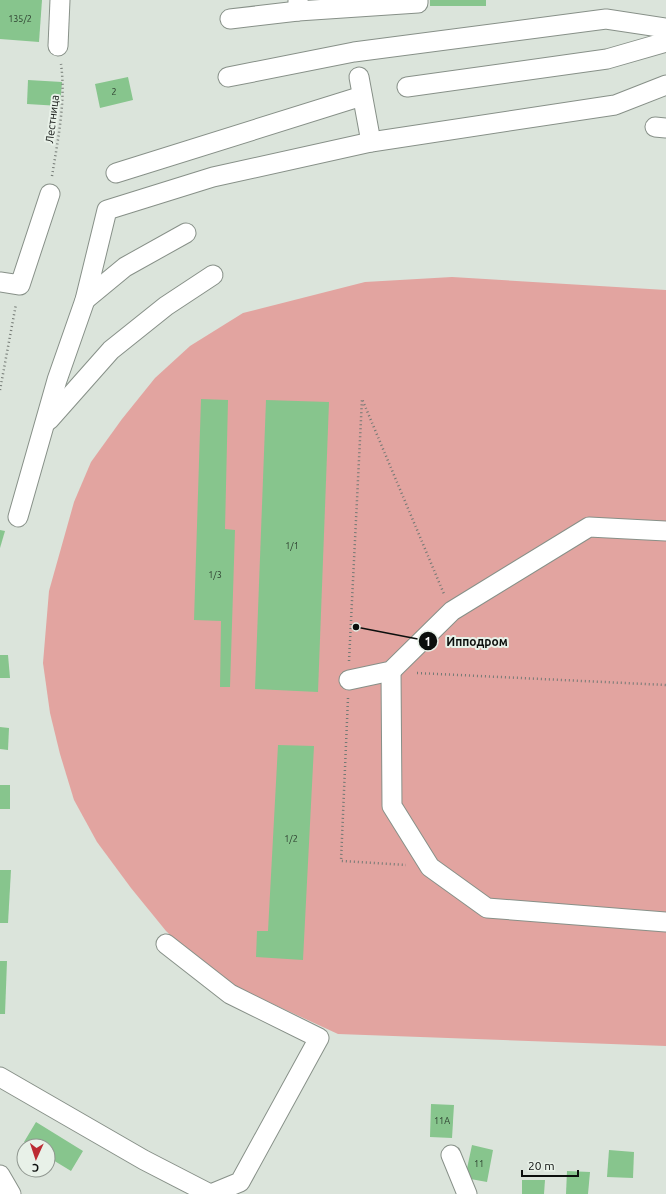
<svg xmlns="http://www.w3.org/2000/svg" width="666" height="1194" viewBox="0 0 666 1194" font-family="Ubuntu,sans-serif">
<rect width="100%" height="100%" fill="#dbe4db"/>
<path fill="#e2a4a0" d="M452 277 666 290V1046L338 1034 238 988 197 961 166 931 131 888 97 842 74 800 60 754 50 713 43 663 49 591 74 502 91 462 122 419 155 378 190 346 243 313 365 282Z"/>
<g fill="#87c58d">
<path d="M0 0H42L39 42 0 39Z"/>
<rect x="430" y="0" width="56" height="6"/>
<path d="M128 77 133 100 100 108 95 84Z"/>
<path d="M28 80 62 82 60 106 27 104Z"/>
<path d="M201 399 228 400 225 529 235 530 230 687H220L221 621 194 620Z"/>
<path d="M266 400 329 402 318 692 255 689Z"/>
<path d="M0 530 5 531 0 548Z"/>
<path d="M0 655H8L10 678H0Z"/>
<path d="M0 727 9 728 8 750 0 749Z"/>
<path d="M278 745 314 746 303 960 256 957 257 931H268Z"/>
<rect x="0" y="785" width="10" height="24"/>
<path d="M0 870H11L8 923H0Z"/>
<path d="M0 961H7L5 1014H0Z"/>
<path d="M431 1104 454 1105 452 1138 430 1137Z"/>
<path d="M36 1122 83 1151 71 1171 48 1157V1146H31L24 1142Z"/>
<path d="M472 1145 493 1150 487 1182 465 1178Z"/>
<path d="M609 1150 634 1152 633 1178 607 1177Z"/>
<path d="M567 1171 590 1172 588 1194H566Z"/>
<path d="M522 1180H545L544 1194H522Z"/>
</g>
<g fill="none" stroke-linecap="round" stroke-linejoin="round">
<defs>
<g id="minor">
<path d="M298 0V11L418 3V0"/>
<path d="M230 19 298 11"/>
<path d="M58 46 60 0"/>
<path d="M228 77 354 52 606 19 666 28"/>
<path d="M359 77 371 142"/>
<path d="M407 87 607 59 666 42"/>
<path d="M655 127 666 128"/>
<path d="M116 173 362 96"/>
<path d="M0 282 20 285 50 194"/>
<path d="M85 300 125 267 186 233"/>
<path d="M49 420 111 350 166 306 213 275"/>
<path d="M18 517 57 380 85 300 107 210 213 177 371 142 615 105 666 85"/>
<path d="M391 671 392 806 430 867 487 908 666 922"/>
<path d="M349 680 391 671 452 611 589 527 666 531"/>
<path d="M166 944 230 994 319 1038 240 1182 211 1194"/>
<path d="M0 1077 144 1160 210 1194"/>
<path d="M451 1155 467 1194"/>
<path d="M0 1175 11 1194"/>
</g>
</defs>
<use href="#minor" stroke="#879088" stroke-width="21"/>
<g stroke="#737974" stroke-width="2.5" stroke-dasharray="1 3" stroke-linecap="butt">
<path d="M52 176C58 139 66 101 61 64"/>
<path d="M0 390 16 304"/>
<path d="M349 661 362 399 444 594"/>
<path d="M417 673 666 685"/>
<path d="M348 698 341 861 406 865"/>
</g>
<use href="#minor" stroke="#fff" stroke-width="19"/>
</g>
<g text-anchor="middle" dominant-baseline="central" stroke-width="4" stroke-linejoin="round" paint-order="stroke">
<g font-size="9" fill="#2b3c2d">
<text x="20" y="19">135/2</text>
<text x="114" y="92">2</text>
<text x="292" y="546">1/1</text>
<text x="215" y="575">1/3</text>
<text x="291" y="839">1/2</text>
<text x="442" y="1121">11А</text>
<text x="479" y="1164">11</text>
</g>
<g font-size="11" fill="#0c0f0d" stroke="#e8f1e8">
<text transform="translate(52 119) rotate(-83)">Лестница</text>
</g>
</g>
<path fill="none" stroke="#0c0f0d" stroke-width="1.5" d="M356 627L428 641"/>
<g fill="#0c0f0d" stroke="#e8f1e8" stroke-width="1.5">
<circle cx="356" cy="627" r="4"/>
<circle cx="428" cy="641" r="10"/>
</g>
<g font-size="12" text-anchor="middle" font-weight="bold" fill="#fff">
<text x="428" y="646">1</text>
</g>
<g font-size="12" text-anchor="middle" font-weight="bold" fill="#0c0f0d" stroke="#e8f1e8" stroke-width="4" stroke-linejoin="round" paint-order="stroke">
<text x="477" y="646">Ипподром</text>
</g>
<g transform="translate(36 1158) rotate(183)"><circle r="19" fill="#e8f1e8" stroke="#909790"/>
<path d="M0-3L7 15L0 10L-7 15Z" fill="#bc2b33"/>
<text y="-6" font-size="11" font-weight="bold" text-anchor="middle" fill="#0c0f0d">С</text>
</g>
<path d="M522 1170v6h56v-6" fill="none" stroke="#0c0f0d" stroke-width="2"/>
<text x="528" y="1170" font-size="12" fill="#0c0f0d" stroke="#e8f1e8" stroke-width="3" paint-order="stroke">20 m</text>
</svg>
